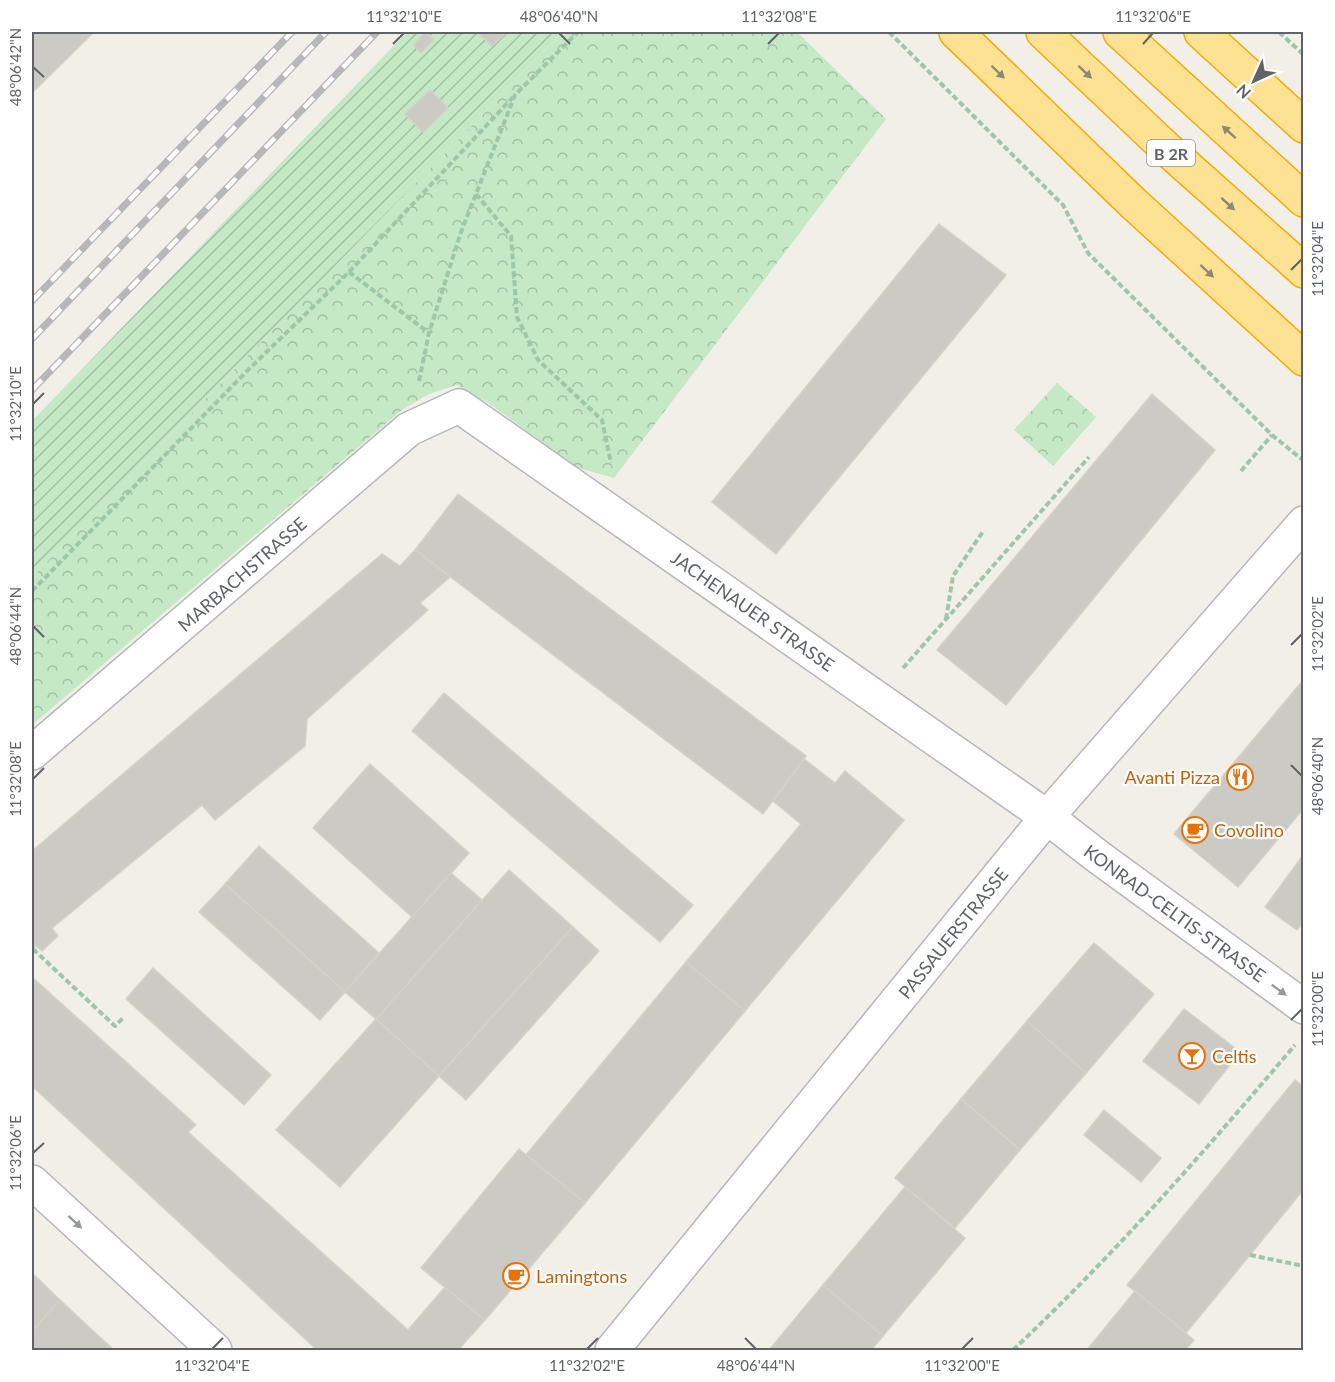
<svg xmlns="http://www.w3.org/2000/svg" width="1335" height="1382" viewBox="0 0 1335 1382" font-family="Lato,sans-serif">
<defs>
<pattern id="park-crowns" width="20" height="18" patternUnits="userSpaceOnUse" patternTransform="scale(1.5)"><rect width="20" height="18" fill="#c5e8c5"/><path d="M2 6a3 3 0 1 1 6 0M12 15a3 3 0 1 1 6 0" fill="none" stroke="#a3c0a4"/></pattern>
<pattern id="garden-furrows" width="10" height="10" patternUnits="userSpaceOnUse" patternTransform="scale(1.5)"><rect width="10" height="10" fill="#c5e8c5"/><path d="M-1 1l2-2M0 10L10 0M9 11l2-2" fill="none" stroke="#a3c0a4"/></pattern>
</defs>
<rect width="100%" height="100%" fill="#f1efe8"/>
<g fill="url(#park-crowns)">
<path d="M563 32H797L886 119 614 478 575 467 490 404 457 385 429 394 403 409 32 725V577Z"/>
<path d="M1057 383 1096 417 1053 466 1014 430Z"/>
</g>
<path fill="url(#garden-furrows)" d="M407 32H563L32 577V421Z"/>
<g fill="#cccac5" stroke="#d6d1c6" stroke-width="1.5">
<path d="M32 32H94L32 93Z"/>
<path d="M425 32 434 39 421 53 413 45Z"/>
<path d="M477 32H507L492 46Z"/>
<path d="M430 90 448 108 423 132 405 114Z"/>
<path d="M939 224 1006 275 776 554 712 502Z"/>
<path d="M1152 394 1215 450 1006 705 937 650Z"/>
<path d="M458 494 806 756 763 814 415 550Z"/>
<path d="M415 550 450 577 420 603 428 610 307 719 305 746 215 820 202 805 52 928 58 936 42 951 36 946 32 950V851L382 554 400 566Z"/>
<path d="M1304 679V808L1238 887 1174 834Z"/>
<path d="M444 693 693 905 660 942 412 731Z"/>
<path d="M804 759 835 783 845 771 904 820 745 1011 686 962 801 824 773 801Z"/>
<path d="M370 764 469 853 412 917 313 828Z"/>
<path d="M259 846 379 953 345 992 225 884Z"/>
<path d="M1303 855 1304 921 1297 930 1265 907Z"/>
<path d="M509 870 573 927 439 1076 376 1019Z"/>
<path d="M451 873 482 900 376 1019 345 992Z"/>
<path d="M225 884 345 992 320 1020 199 912Z"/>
<path d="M573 927 599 951 466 1100 439 1076Z"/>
<path d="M1094 943 1154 994 1086 1073 1027 1021Z"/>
<path d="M686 962 745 1011 585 1203 526 1155Z"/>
<path d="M153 968 271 1075 244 1105 126 999Z"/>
<path d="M32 977 196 1125 188 1132 408 1330 445 1287 485 1320 458 1350H317L32 1086Z"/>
<path d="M1184 1009 1240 1052 1199 1104 1143 1061Z"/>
<path d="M376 1019 439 1076 340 1187 276 1130Z"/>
<path d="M1027 1021 1086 1073 1020 1150 961 1099Z"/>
<path d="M1295 1080 1304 1087V1189L1186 1333 1127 1285Z"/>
<path d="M961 1099 1020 1150 955 1228 895 1178Z"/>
<path d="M1104 1110 1161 1158 1141 1182 1084 1135Z"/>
<path d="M519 1149 585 1203 485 1320 421 1268Z"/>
<path d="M905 1187 965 1238 883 1336 823 1285Z"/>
<path d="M32 1273 60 1300 32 1331Z"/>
<path d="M823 1285 883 1336 871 1350H769Z"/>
<path d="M1135 1291 1194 1340 1185 1350H1087Z"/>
<path d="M60 1300 90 1328 114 1350H32V1331Z"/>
</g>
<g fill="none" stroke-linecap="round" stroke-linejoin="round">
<defs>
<g id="minor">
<path d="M32 753 409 429 459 406 1047 817 1097 856 1304 1007"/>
<path d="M32 1182 215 1350"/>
<path d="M612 1350 1047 817 1304 523"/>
</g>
<g id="highway">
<path d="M956 32 1133 203 1304 359"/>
<path d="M1043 32 1168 150 1304 271"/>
<path d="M1120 32 1304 200"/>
<path d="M1201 32 1304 126"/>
</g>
</defs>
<use href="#minor" stroke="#b5b8bc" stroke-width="36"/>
<use href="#highway" stroke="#f9ab00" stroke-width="36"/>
<g stroke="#9cc7a9" stroke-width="4" stroke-dasharray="6 3" stroke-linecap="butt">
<path d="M889 32 1063 205 1088 253 1272 435 1304 461"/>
<path d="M1279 32 1304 55"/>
<path d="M476 194 511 236 517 317 538 360 602 420 611 463"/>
<path d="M349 272 429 333"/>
<path d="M419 381 429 333 461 232 515 95 578 32"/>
<path d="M1241 471 1272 435"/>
<path d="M32 591 249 369 349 272 515 95"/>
<path d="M946 619 953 576 984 530"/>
<path d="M903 668 1089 457"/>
<path d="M33 949 115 1026 123 1018"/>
<path d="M1250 1255 1304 1266"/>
<path d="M1013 1350C1114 1255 1205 1151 1295 1045"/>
</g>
<use href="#minor" stroke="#fff" stroke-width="33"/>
<use href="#highway" stroke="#fde293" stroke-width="33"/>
<defs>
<g id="rail">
<path d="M32 301 292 32"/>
<path d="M32 339 326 32"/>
<path d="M32 390 377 32"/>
</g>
</defs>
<use href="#rail" stroke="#b6b7b8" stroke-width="7"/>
<use href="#rail" stroke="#fff" stroke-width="4.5" stroke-dasharray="14" stroke-linecap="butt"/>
</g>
<defs><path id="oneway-solid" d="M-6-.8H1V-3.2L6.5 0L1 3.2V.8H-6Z" transform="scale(1.5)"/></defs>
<g fill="#8e8975">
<use href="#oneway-solid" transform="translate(998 72) rotate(44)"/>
<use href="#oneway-solid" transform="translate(1085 72) rotate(43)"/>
<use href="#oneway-solid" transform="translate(1229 132) rotate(-138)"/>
<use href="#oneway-solid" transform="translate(1228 204) rotate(42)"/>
<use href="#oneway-solid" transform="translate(1207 271) rotate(43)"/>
</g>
<g fill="#979a9d">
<use href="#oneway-solid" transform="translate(1279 990) rotate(36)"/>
<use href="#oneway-solid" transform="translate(75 1222) rotate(43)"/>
</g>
<path fill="none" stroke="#5f6368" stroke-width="2" d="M559 33 570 44M393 44 404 33M768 44 779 33M1143 44 1153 33M33 67 44 77M1291 270 1302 259M33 404 44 393M33 626 44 637M1291 645 1302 634M1291 765 1302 776M33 779 44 768M1291 1020 1302 1009M33 1153 44 1143M745 1338 756 1349M212 1349 223 1338M587 1349 598 1338M962 1349 973 1338"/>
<defs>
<symbol id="restaurant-ring" viewBox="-11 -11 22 22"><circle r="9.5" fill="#fff" stroke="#e8710a" stroke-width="1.5"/><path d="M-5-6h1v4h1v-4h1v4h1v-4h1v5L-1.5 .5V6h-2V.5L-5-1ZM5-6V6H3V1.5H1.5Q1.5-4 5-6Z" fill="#e8710a"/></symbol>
<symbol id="cafe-ring" viewBox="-11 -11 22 22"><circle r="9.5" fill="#fff" stroke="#e8710a" stroke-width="1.5"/><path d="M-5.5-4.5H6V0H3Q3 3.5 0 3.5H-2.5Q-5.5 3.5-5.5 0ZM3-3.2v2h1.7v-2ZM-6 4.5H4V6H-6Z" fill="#e8710a"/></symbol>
<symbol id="bar-ring" viewBox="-11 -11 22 22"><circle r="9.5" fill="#fff" stroke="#e8710a" stroke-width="1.5"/><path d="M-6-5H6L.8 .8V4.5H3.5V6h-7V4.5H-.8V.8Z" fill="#e8710a"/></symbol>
</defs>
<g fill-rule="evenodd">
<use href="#restaurant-ring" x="1225" y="762" width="30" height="30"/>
<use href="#cafe-ring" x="1180" y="815" width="30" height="30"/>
<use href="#bar-ring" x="1177" y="1041" width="30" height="30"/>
<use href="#cafe-ring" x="501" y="1261" width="30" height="30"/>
</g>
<g text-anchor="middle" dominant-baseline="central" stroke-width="4.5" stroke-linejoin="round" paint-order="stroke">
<rect fill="#fff" stroke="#8f9295" stroke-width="1.5" x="1147" y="140" width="48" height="26" rx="4.5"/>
<g font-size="16" font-weight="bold" fill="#5f6368">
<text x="1171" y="153">B 2R</text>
</g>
<g font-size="18" fill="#5f6368" stroke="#fff">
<text transform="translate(242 574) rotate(-41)">MARBACHSTRASSE</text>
<text transform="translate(753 611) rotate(35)">JACHENAUER STRASSE</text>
<text transform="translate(1175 913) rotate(36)">KONRAD-CELTIS-STRASSE</text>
<text transform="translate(953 933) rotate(-51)">PASSAUERSTRASSE</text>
</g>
<g font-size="18" fill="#c56008" stroke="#fff" text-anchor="start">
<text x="1220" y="777" text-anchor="end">Avanti Pizza</text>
<text x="1214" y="830">Covolino</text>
<text x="1212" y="1056">Celtis</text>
<text x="536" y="1276">Lamingtons</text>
</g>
</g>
<rect width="1335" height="1382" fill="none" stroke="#ffffff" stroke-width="66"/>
<g transform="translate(1254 81) rotate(225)" stroke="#ffffff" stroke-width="4.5" paint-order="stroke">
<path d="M0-4.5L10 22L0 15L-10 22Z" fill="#5f6368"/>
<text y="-9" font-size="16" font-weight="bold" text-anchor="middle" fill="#5f6368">N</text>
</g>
<rect x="33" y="33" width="1269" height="1316" fill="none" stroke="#5f6368" stroke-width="2"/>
<g font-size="15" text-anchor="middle" fill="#5f6368">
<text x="404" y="22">11°32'10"E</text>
<text x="559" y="22">48°06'40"N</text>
<text x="779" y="22">11°32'08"E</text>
<text x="1153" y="22">11°32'06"E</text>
<text transform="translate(16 67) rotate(-90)" y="5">48°06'42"N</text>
<text transform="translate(1318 259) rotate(-90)" y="5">11°32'04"E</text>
<text transform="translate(16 404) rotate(-90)" y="5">11°32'10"E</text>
<text transform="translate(16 626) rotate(-90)" y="5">48°06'44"N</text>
<text transform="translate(1318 634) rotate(-90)" y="5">11°32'02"E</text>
<text transform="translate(1318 776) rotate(-90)" y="5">48°06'40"N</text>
<text transform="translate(16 779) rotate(-90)" y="5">11°32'08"E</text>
<text transform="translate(1318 1009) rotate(-90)" y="5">11°32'00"E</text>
<text transform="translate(16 1153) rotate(-90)" y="5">11°32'06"E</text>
<text x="212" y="1371">11°32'04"E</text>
<text x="587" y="1371">11°32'02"E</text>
<text x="756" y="1371">48°06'44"N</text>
<text x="962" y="1371">11°32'00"E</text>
</g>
</svg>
